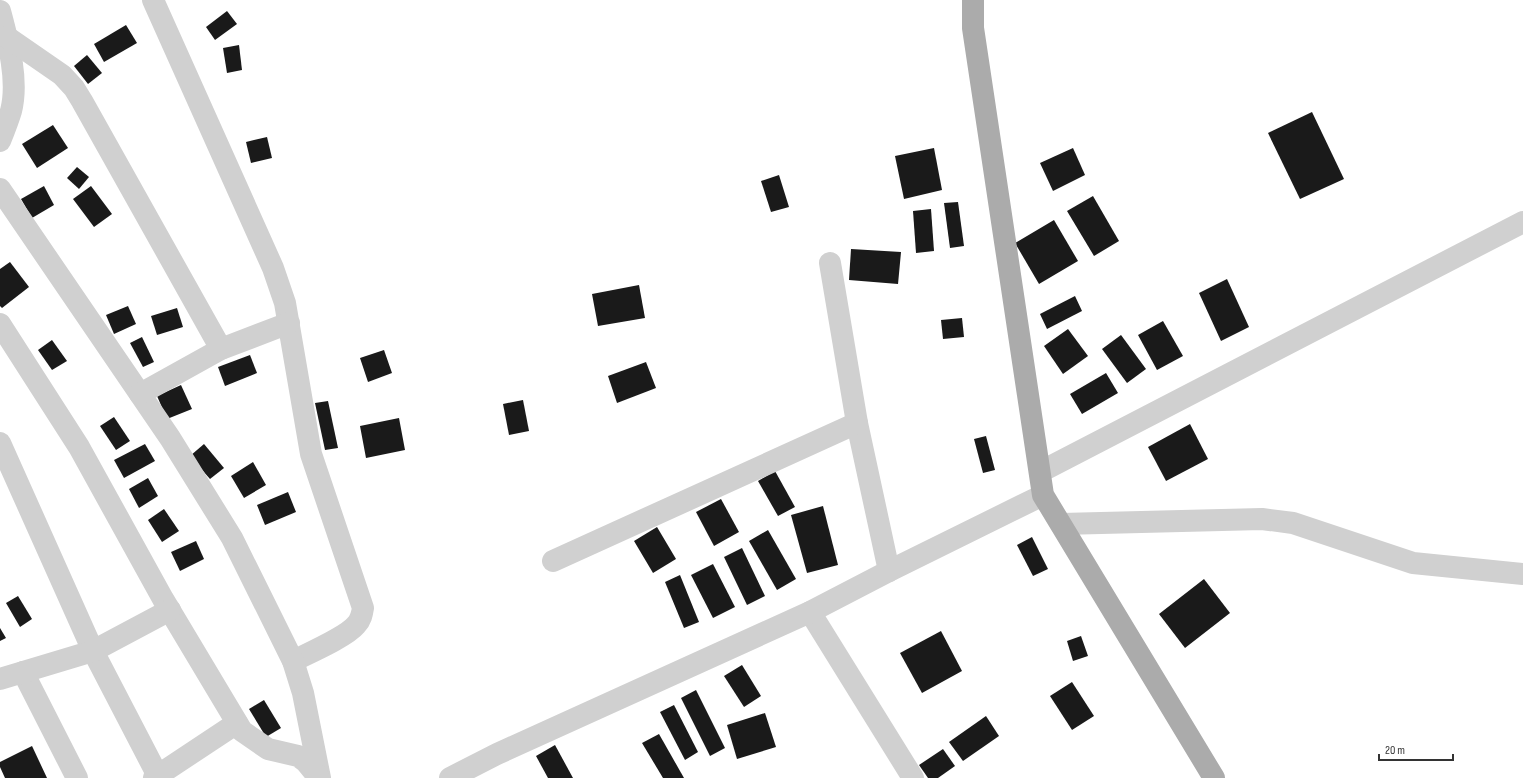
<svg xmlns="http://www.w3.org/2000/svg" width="1523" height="778" viewBox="0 0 1523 778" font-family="'Sofia Sans Condensed',sans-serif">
<rect width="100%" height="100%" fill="#fff"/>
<g fill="#1a1a1a">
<path d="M227 11 237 24 215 40 206 27Z"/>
<path d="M126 25 137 43 104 62 94 44Z"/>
<path d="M239 45 242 70 227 73 223 48Z"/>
<path d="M87 55 102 73 88 84 74 66Z"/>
<path d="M1312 112 1344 179 1300 199 1268 133Z"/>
<path d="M53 125 68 148 37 168 22 144Z"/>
<path d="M267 137 272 158 251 163 246 142Z"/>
<path d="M934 148 942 190 904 199 895 156Z"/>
<path d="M1073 148 1085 175 1053 191 1040 163Z"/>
<path d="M77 167 89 177 79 189 67 178Z"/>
<path d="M779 175 789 207 771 212 761 181Z"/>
<path d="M44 186 54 205 32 218 21 199Z"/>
<path d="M91 186 112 214 94 227 73 199Z"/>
<path d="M1093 196 1119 241 1094 256 1067 211Z"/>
<path d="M958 202 964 246 950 248 944 203Z"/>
<path d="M931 209 934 251 916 253 913 211Z"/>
<path d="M1054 220 1078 261 1039 284 1015 243Z"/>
<path d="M851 249 901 252 898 284 849 280Z"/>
<path d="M10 262 29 287 2 308 0 306V269Z"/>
<path d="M1227 279 1249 327 1221 341 1199 293Z"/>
<path d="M639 285 645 318 598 326 592 294Z"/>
<path d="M1075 296 1082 311 1047 329 1040 314Z"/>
<path d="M128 306 136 324 114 334 106 315Z"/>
<path d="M177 308 183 327 157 335 151 316Z"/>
<path d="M962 318 964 337 943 339 941 320Z"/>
<path d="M1163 321 1183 356 1157 370 1138 335Z"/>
<path d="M1068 329 1088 356 1063 374 1044 346Z"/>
<path d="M1121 335 1146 369 1127 383 1102 349Z"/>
<path d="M142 337 154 362 143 367 130 343Z"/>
<path d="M52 340 67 361 52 370 38 350Z"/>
<path d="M384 350 392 373 368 382 360 358Z"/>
<path d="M250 355 257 373 225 386 218 367Z"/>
<path d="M646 362 656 388 617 403 608 376Z"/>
<path d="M1106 373 1118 393 1082 414 1070 394Z"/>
<path d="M181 385 192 409 167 419 157 396Z"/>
<path d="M523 400 529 431 509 435 503 404Z"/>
<path d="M328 401 338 448 325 450 315 403Z"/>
<path d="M114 417 130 441 116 450 100 426Z"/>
<path d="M399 418 405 450 366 458 360 426Z"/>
<path d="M1190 424 1208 459 1166 481 1148 447Z"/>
<path d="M986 436 995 470 983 473 974 439Z"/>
<path d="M145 444 155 461 124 478 114 460Z"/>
<path d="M204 444 224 468 210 479 190 456Z"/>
<path d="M253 462 266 485 244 498 231 476Z"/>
<path d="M775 471 795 507 778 516 758 481Z"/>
<path d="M148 478 158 496 139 508 129 489Z"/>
<path d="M288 492 296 512 265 525 257 505Z"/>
<path d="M721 499 739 532 714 546 696 512Z"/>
<path d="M823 506 838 565 807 573 791 515Z"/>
<path d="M164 509 179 531 162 542 148 520Z"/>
<path d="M657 527 676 559 653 573 634 541Z"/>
<path d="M768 530 796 579 777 590 749 541Z"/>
<path d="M1032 537 1048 569 1033 576 1017 545Z"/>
<path d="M196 541 204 559 180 571 171 552Z"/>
<path d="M742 548 765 596 747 605 724 557Z"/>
<path d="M713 564 735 607 713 618 691 575Z"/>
<path d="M680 575 699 622 684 628 665 582Z"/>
<path d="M1204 579 1230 613 1185 648 1159 614Z"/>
<path d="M18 596 32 619 20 627 6 603Z"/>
<path d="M0 628 6 638 0 641Z"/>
<path d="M941 631 962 671 922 693 900 653Z"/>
<path d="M1081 636 1088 656 1073 661 1067 641Z"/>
<path d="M742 665 761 696 744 707 724 676Z"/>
<path d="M1072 682 1094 716 1072 730 1050 696Z"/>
<path d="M696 690 725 748 710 756 681 698Z"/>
<path d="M264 700 281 728 266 737 249 709Z"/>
<path d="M674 705 698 752 685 760 660 712Z"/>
<path d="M765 713 776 747 737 759 727 725Z"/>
<path d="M986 716 999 736 963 761 949 742Z"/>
<path d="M659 734 684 778H663L642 743Z"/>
<path d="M555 745 573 778H548L536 756Z"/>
<path d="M32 746 47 778H5L0 767V762Z"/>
<path d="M943 749 955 766 938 778H928L919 765Z"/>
</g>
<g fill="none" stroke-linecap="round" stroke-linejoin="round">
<g stroke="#d0d0d0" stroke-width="22">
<path d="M153 0 273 268 285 303 311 454 363 608C362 614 361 620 356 625 346 637 309 653 293 661"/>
<path d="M0 11C8 41 19 80 11 111 8 121 4 131 0 141"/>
<path d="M7 37 62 75 74 88 82 101 221 349"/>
<path d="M0 189 170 438 232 538 293 661 303 693 320 778"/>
<path d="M830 263 857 423 889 571"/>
<path d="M0 324 79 447 163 599 242 731 268 749 298 756 306 762 319 778"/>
<path d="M140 394 221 349 289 323"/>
<path d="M0 443 93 651 159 778"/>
<path d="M1040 472 1523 222"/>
<path d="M1061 524 1262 519 1293 523 1413 563 1523 574"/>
<path d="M553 561 857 423"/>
<path d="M810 612 913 778"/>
<path d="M23 672 77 778"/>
<path d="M0 679 93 651 170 610"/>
<path d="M154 778 237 723"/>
<path d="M450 778 497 754 810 612 889 571 1043 495"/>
</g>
<path stroke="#ababab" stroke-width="22" d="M973 0V28L1043 495 1214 778"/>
</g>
<path d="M1379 754v6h74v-6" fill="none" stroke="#333333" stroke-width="2"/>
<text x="1385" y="754" font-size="12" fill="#333333" stroke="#ffffff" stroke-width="3" paint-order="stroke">20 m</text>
</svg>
